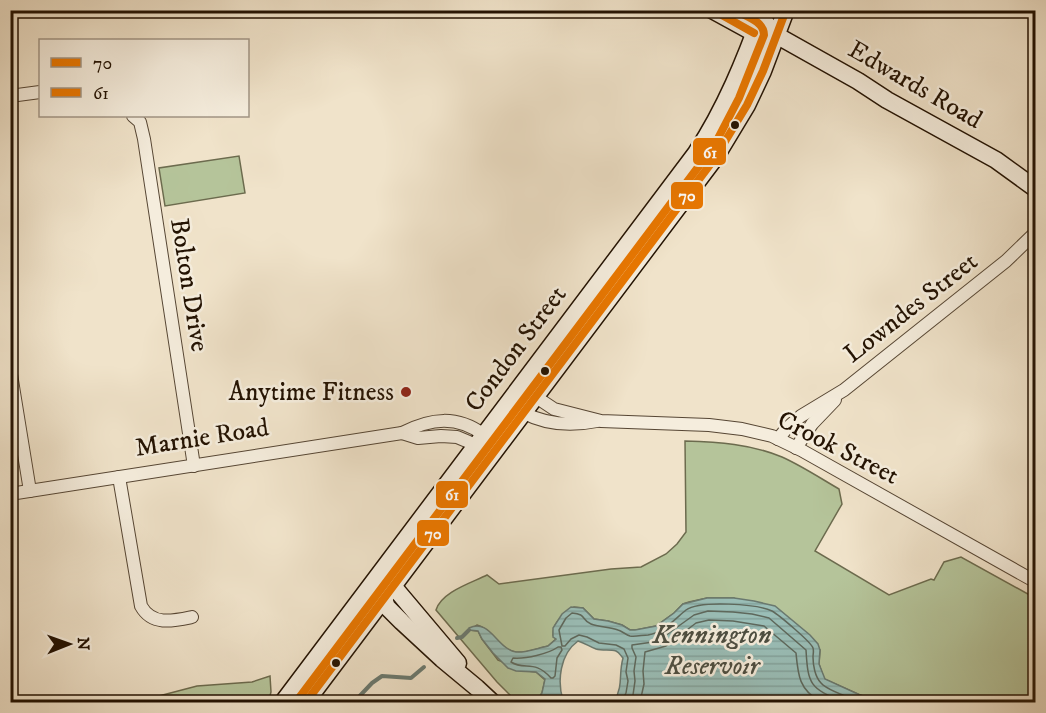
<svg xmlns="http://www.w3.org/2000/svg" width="1046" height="713" viewBox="0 0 1046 713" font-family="'IM FELL DW Pica',serif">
<defs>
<pattern id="water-rules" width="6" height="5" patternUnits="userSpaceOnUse" patternTransform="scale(1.5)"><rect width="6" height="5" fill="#9abeb7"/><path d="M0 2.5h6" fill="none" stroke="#84a29c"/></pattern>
</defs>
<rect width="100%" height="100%" fill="#f0e3ca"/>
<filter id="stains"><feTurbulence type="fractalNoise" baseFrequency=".00333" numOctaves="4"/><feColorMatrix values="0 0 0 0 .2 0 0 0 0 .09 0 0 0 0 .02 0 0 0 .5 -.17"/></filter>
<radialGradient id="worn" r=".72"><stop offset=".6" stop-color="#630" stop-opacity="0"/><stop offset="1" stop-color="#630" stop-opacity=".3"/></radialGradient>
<g fill="#b5c49a" stroke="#6c6b4e" stroke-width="1.5">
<path d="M239 156 245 193 165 206 159 168Z"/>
<path d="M685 441C718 442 751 444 782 457 802 466 820 478 839 489L842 504 815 551 889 595 931 579 934 580 944 562 961 557 1035 598V702H881L860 695 824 679 819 664 820 650 734 598H707L689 602 683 604 674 613 656 626 636 630H630L622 625 608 621 594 619 583 608 574 607C563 616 553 621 553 635L556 639 548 646C538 648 525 654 515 652 499 649 493 629 477 625L469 630 478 631 482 639 498 660 527 671 536 672 545 680 542 693 537 700V702H517L497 682 436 610C441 592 471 583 487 575L499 584 611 569 641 567 666 554 677 544 686 532Z"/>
<path d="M270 676 271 692 269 700 266 702H136L197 686 252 682Z"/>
</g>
<path fill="url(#water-rules)" stroke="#6a796f" stroke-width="1.5" d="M707 598H734L754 601 775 606 810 635 818 644 820 650 819 664 825 679 860 695 881 702H614C624 683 618 677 623 658 620 655 620 653 616 651 610 649 603 651 596 649 590 647 585 643 578 641 560 654 557 681 563 700L568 702H537V700L542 693 545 679 536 672 516 671 508 668 493 653 482 639 478 631 469 630V628C490 618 497 649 516 652 526 653 538 648 548 646L556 639 553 637V628L562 614 571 607 583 608 594 619 608 621 622 625 630 630H635L656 626 674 613 683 604Z"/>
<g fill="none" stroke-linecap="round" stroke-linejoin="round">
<g stroke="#5e685c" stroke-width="1.5">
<path d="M558 647H561L562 650 557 658 555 676 553 678H551C534 659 525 671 511 662L513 658C526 659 548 654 558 647Z"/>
<path d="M621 702 626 693 628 681 626 672 628 658 624 649 616 645 599 643 587 637 579 635 571 639 565 646H562L559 630 566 618 572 613C587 614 581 620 591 624 598 627 610 627 618 630 622 631 626 635 630 636 635 637 643 635 648 635 663 633 675 619 686 610 700 600 757 604 772 611 779 615 811 642 813 648 814 651 813 654 813 657 813 665 815 677 821 683 827 690 853 699 862 702"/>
<path d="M629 702 633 695 635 681 634 671 636 657 632 648V645L653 642 662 638 694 615 708 611 733 612 752 614 769 618 806 650C808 685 810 688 843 702"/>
<path d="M640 702 644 684 643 671 645 652 666 646 696 623 709 620 733 621 764 626 796 653C798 675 799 690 821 702"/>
</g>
<g stroke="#6a796f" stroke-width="4">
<path d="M457 638 462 637 469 630"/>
<path d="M250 702 268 697"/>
<path d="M321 702H328"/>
<path d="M354 702 372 683 382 676 411 678 424 667"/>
</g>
<defs>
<g id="street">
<path d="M10 96 40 92"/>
<path d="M133 116 140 122 144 139 194 466"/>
<path d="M10 368 30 491"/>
<path d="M536 397 554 409 601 421 709 425 742 429 772 436 801 450 1036 582"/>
<path d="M524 413C547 425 572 426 597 421"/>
<path d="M402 433 418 438 441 436 457 437 476 445"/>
<path d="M778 439 787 428 801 416 844 390 1006 261 1036 232"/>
<path d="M796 448 812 424 835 400"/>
<path d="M119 477 141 606C152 626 173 621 192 617"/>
<path d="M10 494 402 433C431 418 457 415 484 435"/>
</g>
<g id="secondary">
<path d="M712 10 754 33 764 34"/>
<path d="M748 10 761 17 776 35 858 81 887 100 996 160 1036 189"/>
<path d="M388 580 458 663"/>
<path d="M381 591 387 607 402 622 442 659 477 688 492 702"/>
<path d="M283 702 696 153C725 109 745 60 763 10"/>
<path d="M306 702 715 158 747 105 763 71 786 10"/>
</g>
</defs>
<use href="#street" stroke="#564634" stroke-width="14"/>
<use href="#secondary" stroke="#231202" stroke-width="19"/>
<use href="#street" stroke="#f5eddd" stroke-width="12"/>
<use href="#secondary" stroke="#f5eddd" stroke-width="16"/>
<defs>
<g id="bus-1">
<path d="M713 10 754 33"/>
<path d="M306 702 715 158 747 105 763 71 786 10"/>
</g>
<path id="bus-2" d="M296 702 714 146 739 98 764 35C764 21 745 16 735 10"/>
</defs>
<use href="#bus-1" stroke="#f5eddd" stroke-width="12"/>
<use href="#bus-2" stroke="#f5eddd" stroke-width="12"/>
<use href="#bus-1" stroke="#e97700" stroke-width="8"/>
<use href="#bus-2" stroke="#e97700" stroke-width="8"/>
</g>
<g fill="#231202" stroke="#f5eddd" stroke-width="2">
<circle cx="735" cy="125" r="5"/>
<circle cx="545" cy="371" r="5"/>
<circle cx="336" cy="663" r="5"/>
</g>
<circle fill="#8f2418" stroke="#f5eddd" stroke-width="2" cx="406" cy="392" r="6"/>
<g text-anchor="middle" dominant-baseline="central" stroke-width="5" stroke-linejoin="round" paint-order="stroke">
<g font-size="26" fill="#231202" stroke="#f5eddd">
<text transform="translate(915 85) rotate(30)">Edwards Road</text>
<text transform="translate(189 285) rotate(81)">Bolton Drive</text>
<text transform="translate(911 308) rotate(-38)">Lowndes Street</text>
<text transform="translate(516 349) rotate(-53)">Condon Street</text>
<text transform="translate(202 438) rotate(-9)">Marnie Road</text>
<text transform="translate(838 448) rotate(27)">Crook Street</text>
</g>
<g font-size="26" fill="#231202" stroke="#f5eddd" text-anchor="end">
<text x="394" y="392">Anytime Fitness</text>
</g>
<g font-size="27" font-style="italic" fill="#4d4e41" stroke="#f5eddd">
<text x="712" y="635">Kennington<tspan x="712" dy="31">Reservoir</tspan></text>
</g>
</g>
<g stroke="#f5eddd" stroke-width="2">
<rect x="692" y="137" width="35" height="29" rx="6" fill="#e97700"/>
<rect x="670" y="181" width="34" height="29" rx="6" fill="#e97700"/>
<rect x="435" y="480" width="34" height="29" rx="6" fill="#e97700"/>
<rect x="416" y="519" width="34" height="28" rx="6" fill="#e97700"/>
</g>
<g font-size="16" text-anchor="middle" font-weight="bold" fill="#fff">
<text x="710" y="158">61</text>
<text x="687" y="201">70</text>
<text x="452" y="500">61</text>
<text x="433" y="539">70</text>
</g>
<rect width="1046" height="713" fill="none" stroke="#f0e3ca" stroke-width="36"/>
<rect x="12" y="12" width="1022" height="689" fill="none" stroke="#231202" stroke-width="3"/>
<rect x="18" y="18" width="1010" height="677" fill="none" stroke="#231202" stroke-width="1.5"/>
<rect x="39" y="39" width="210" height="78" fill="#f5eddd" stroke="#a19585" stroke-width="1.5"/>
<rect x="51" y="58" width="30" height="9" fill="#e97700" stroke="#a19585" stroke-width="1.5"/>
<text x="93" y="69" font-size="18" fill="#231202">70</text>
<rect x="51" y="88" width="30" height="9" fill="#e97700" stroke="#a19585" stroke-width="1.5"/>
<text x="93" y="99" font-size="18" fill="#231202">61</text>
<g transform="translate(69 644) rotate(89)" stroke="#f5eddd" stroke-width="4.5" paint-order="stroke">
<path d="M0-4.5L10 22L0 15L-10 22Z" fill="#231202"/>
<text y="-9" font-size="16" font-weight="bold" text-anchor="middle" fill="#231202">N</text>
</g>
<rect width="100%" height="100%" filter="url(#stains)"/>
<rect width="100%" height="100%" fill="url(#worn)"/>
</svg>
